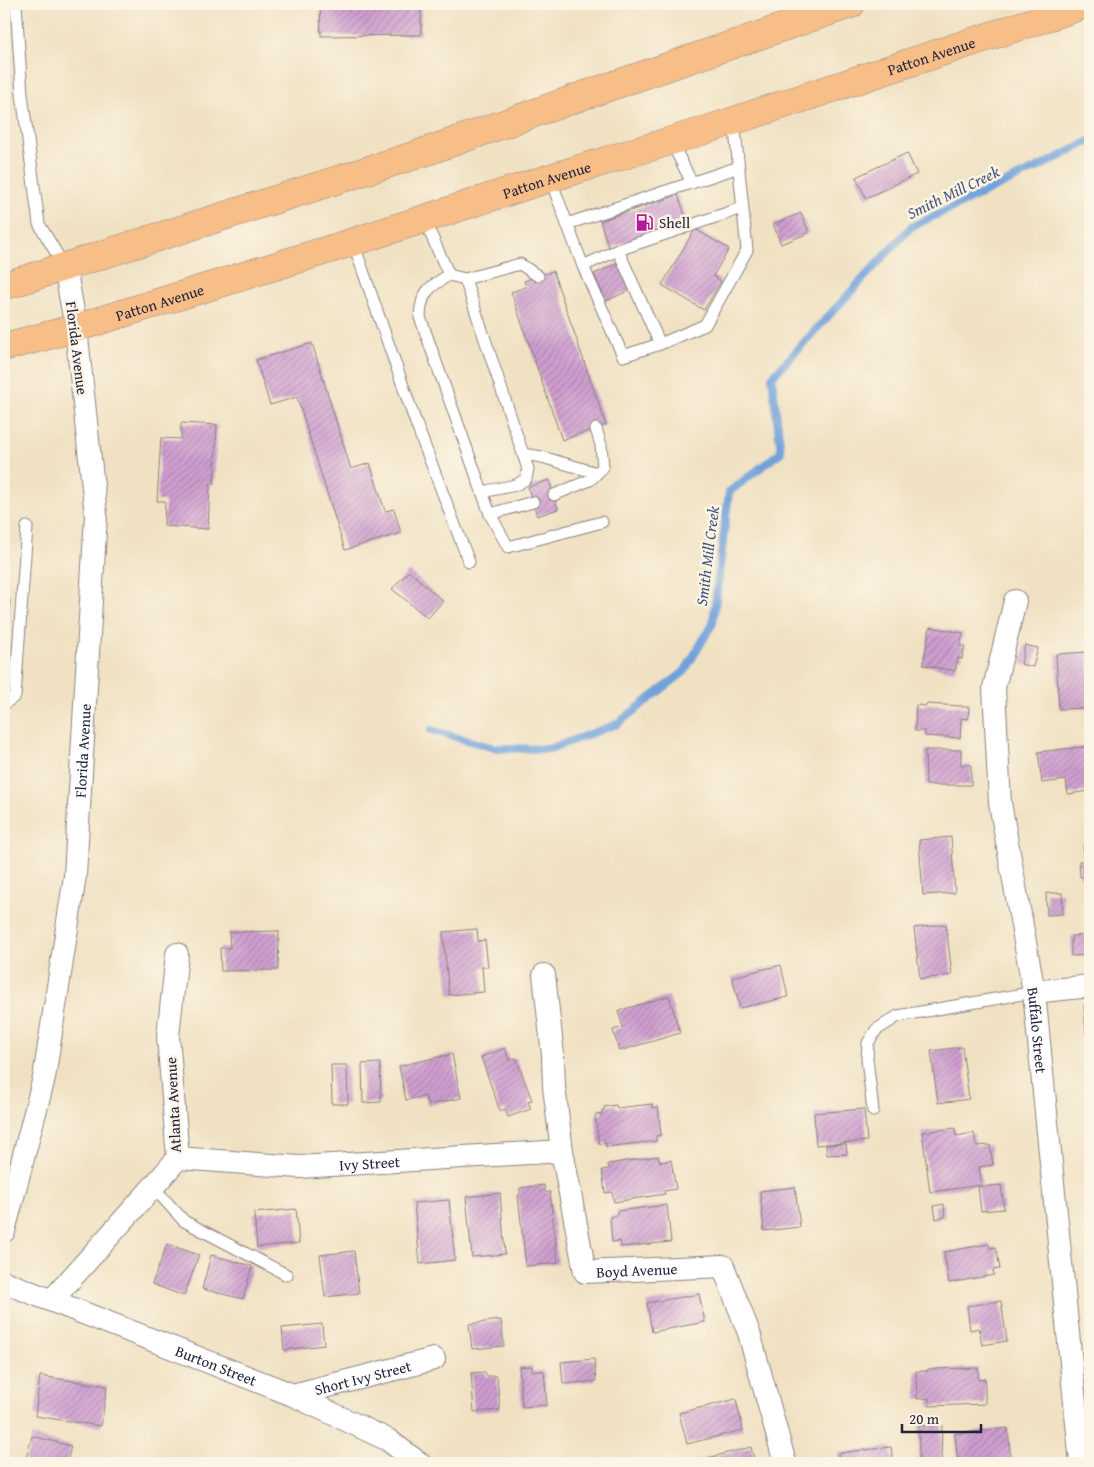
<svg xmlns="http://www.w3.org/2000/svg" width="1094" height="1467" viewBox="0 0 1094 1467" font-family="'Gentium Book Plus',serif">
<defs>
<pattern id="building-hatch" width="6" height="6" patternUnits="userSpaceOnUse" patternTransform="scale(1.25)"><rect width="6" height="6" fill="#cf9fd0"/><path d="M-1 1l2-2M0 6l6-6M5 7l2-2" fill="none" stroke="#a881aa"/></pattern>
</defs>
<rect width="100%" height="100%" fill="#fcf5e5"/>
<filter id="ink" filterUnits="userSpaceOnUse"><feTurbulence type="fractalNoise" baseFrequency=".02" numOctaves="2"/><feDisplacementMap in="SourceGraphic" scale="10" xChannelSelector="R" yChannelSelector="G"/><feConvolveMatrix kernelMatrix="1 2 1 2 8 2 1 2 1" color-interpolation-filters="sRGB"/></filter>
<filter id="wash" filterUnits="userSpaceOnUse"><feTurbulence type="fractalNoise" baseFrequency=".0096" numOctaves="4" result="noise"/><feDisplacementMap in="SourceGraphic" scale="20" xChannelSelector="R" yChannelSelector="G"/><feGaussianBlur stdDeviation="1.12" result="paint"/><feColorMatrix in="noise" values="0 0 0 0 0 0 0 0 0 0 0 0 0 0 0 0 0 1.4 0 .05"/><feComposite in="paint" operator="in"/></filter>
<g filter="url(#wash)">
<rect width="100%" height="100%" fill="#f0e1c2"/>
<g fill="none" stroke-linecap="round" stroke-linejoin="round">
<path stroke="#70a1da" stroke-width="8" d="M431 730 494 748 549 749 617 724 684 672 713 623 729 492 781 452 772 377 911 227 1037 168 1090 141"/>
</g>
<g id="blocks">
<g fill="url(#building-hatch)">
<path d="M320 4H421V35L321 36Z"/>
<path d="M907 153 917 174 866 198 856 177Z"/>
<path d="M678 195 688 223 609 248 600 221Z"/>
<path d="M801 213 809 233 781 244 773 224Z"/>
<path d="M695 229 729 249 713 276 721 281 704 310 662 285Z"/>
<path d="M620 262 632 289 606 301 594 274Z"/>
<path d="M553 271 606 425 562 440 511 292 526 287 524 281Z"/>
<path d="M312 343 351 469 370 463 385 511 394 509 401 533 345 550 297 397 270 405 256 360Z"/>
<path d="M181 423 217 425 214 484H210L208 529 164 526 165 501H157L161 438 181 439Z"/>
<path d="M549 480 558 509 537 516 528 487Z"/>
<path d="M409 571 443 601 428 618 392 589Z"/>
<path d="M4 599H10L6 685 4 684Z"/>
<path d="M930 627 963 633 960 646H965L962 659 958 658 955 671 923 665Z"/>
<path d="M1025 645 1038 648 1033 667 1021 664Z"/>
<path d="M1088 652 1089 671H1090V708L1059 709 1056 654Z"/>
<path d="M926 704 962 706V707H969L968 719 961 718 960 738 925 736V731H915L916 705 926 706Z"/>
<path d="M1090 746V771L1086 772 1089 791 1068 794 1066 780 1042 783 1038 752Z"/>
<path d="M925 750H961V765H971V785H926Z"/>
<path d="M951 837 955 893 923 895 919 840Z"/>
<path d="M1090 845V876L1080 877 1079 861H1085L1083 846Z"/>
<path d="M1046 893H1062L1063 914 1047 915Z"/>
<path d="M946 924 952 975 920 979 914 928Z"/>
<path d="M477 929 478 941 485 940 488 967H482L484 992 449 995 443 932Z"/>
<path d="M279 931 278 970 221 971 220 948H230L229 932Z"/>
<path d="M1090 935V955L1071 956V936Z"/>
<path d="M781 965 788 997 740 1008 732 977Z"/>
<path d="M669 996 680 1033 619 1051 613 1030 623 1027 618 1011Z"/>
<path d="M1084 1005H1090V1034L1086 1035Z"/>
<path d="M962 1047 969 1099 938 1103 931 1051Z"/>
<path d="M505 1048 509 1060 516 1058 532 1100 528 1101 531 1109 508 1117 505 1109 500 1111 481 1057Z"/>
<path d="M452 1054 461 1098 428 1105 425 1096 406 1100 399 1066Z"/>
<path d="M380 1063 381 1102 363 1103 362 1064Z"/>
<path d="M331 1065H347L348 1104H332Z"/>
<path d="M652 1104V1108L658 1107 661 1135 656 1136V1141L606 1147V1143L599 1144 595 1115 602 1114V1110H604V1107L616 1105 617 1108Z"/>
<path d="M864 1109 867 1141 816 1145 814 1113Z"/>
<path d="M955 1128 956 1136 974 1133 976 1146 990 1145 993 1165 979 1167 982 1185 930 1192 922 1132Z"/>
<path d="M846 1144 847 1154 827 1155 826 1145Z"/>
<path d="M658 1156 660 1162 671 1160 676 1189 664 1191 665 1194 614 1202 612 1192 605 1193 602 1170 609 1169 608 1164Z"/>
<path d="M544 1185 545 1192H550L558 1263 526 1266 518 1195H520V1188Z"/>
<path d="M1001 1185 1004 1209 981 1211 978 1187Z"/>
<path d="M795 1187 800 1227 764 1231 760 1191Z"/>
<path d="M500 1193 505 1254 472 1257 466 1197Z"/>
<path d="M449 1200 455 1260 420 1264 414 1203Z"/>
<path d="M944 1204 945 1217 936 1219 934 1206Z"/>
<path d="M667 1205 671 1242 621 1247 620 1241 612 1242 610 1217 617 1215V1211Z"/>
<path d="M296 1209 299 1243 257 1247 254 1213Z"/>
<path d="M167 1244 199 1255 184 1296 152 1284Z"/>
<path d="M989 1244 990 1248 996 1247 1000 1269 993 1270 994 1275 949 1283 944 1252Z"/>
<path d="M354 1251 359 1293 325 1297 320 1255Z"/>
<path d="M211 1255 252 1266 243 1299 202 1289Z"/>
<path d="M699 1294 705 1322 652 1332 647 1303Z"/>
<path d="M1001 1301 1007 1341 982 1345 979 1328 970 1330 967 1306Z"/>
<path d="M501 1320 504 1346 472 1349 469 1324Z"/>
<path d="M322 1324 324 1345 284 1350 282 1328Z"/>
<path d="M594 1359 596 1381 563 1384 561 1362Z"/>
<path d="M532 1366V1371H544L547 1405 522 1407 519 1367Z"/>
<path d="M978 1368V1380L985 1379V1404L929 1406V1398L917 1399 916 1371H928V1369Z"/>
<path d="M485 1372 486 1376H497L500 1410 474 1412 471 1373Z"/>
<path d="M40 1376 107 1386 101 1426 35 1416Z"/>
<path d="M736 1399 743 1430 687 1444 679 1413Z"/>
<path d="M942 1425 941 1463H919V1426Z"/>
<path d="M1008 1428 1011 1463H958L955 1434Z"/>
<path d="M32 1436 71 1446 67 1463H25Z"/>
<path d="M751 1447 755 1463H697L696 1461Z"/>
<path d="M891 1447 893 1463H839L838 1453Z"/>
</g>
</g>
</g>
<g filter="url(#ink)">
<use href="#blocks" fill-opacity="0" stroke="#89827e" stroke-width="1"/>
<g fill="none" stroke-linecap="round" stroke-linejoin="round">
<defs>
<g id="lane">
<path d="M16 4 22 94 39 224 64 266"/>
<path d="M671 141 692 183"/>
<path d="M550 178 583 266 623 356 660 344 705 325 747 250 734 120"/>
<path d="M424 219 449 275C429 287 421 292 420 317L490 514 508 547 602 522"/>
<path d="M567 224 739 167"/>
<path d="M353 242 417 426 469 562"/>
<path d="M618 250 660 344"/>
<path d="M583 266 618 250 742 208"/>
<path d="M449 275 465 279 520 264 538 276"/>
<path d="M465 279 528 469 526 479 516 485 482 492"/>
<path d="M523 454 542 457 597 473"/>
<path d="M554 495 590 480 603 467 601 445 596 429"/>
<path d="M490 514 533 502"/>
<path d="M4 704 15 696 27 527"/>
<path d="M873 1111 867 1059 868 1043 876 1030 898 1016 1034 992"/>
<path d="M153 1187 184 1221 287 1275"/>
</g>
<g id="street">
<path id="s1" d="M1015 601 994 688 1000 803 1034 992 1081 1463"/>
<path id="s2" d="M544 975 553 1055 554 1087 562 1151 585 1272 723 1266 749 1333 785 1463"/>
<path d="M1034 992 1090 986"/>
<path id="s3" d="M178 1158 299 1167 562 1151"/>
<path id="s4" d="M4 1231 44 1078 75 876 96 515 76 328 65 267"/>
<path id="s5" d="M4 1282 293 1395 388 1440 419 1463"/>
<path d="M52 1300 153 1187 178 1158 168 1036 177 954"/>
<path id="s6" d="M293 1395 434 1359"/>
</g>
<g id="primary">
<path d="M4 286 419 154 588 94 851 4"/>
<path id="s7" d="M4 347 76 328 353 242 550 178 706 130 1087 4"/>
</g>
</defs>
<use href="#lane" stroke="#89827e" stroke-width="13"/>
<use href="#street" stroke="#89827e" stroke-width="24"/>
<use href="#primary" stroke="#89827e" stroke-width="29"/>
<use href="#lane" stroke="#fff" stroke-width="11"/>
<use href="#street" stroke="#fff" stroke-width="22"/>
<use href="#primary" stroke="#f7be88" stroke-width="28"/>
</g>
</g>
<defs>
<symbol id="fuel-bare" viewBox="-9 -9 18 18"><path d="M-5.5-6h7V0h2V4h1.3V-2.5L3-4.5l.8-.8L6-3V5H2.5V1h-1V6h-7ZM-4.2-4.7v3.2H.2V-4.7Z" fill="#b5179e" stroke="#fcf5e5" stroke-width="2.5" paint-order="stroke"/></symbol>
</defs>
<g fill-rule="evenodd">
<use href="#fuel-bare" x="632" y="210" width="25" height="25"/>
</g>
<g text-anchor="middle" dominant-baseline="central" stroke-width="5" stroke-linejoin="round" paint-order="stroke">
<g font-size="15" fill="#22223b" stroke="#fcf5e5">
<text stroke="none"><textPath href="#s7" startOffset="972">Patton Avenue</textPath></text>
<text stroke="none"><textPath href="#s7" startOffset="568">Patton Avenue</textPath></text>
<text stroke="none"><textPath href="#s7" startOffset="162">Patton Avenue</textPath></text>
<text transform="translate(77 348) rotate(83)">Florida Avenue</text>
<text stroke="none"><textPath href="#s4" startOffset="488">Florida Avenue</textPath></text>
<text stroke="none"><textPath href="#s1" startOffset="435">Buffalo Street</textPath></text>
<text transform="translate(173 1105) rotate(-93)">Atlanta Avenue</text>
<text stroke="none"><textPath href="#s3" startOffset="192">Ivy Street</textPath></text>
<text stroke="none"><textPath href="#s2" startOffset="352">Boyd Avenue</textPath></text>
<text stroke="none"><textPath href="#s5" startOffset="228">Burton Street</textPath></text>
<text stroke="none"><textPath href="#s6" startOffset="72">Short Ivy Street</textPath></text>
</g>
<g font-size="15" fill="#22223b" stroke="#fcf5e5" text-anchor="start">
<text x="659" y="222">Shell</text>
</g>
<g font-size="16" font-style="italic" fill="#41557b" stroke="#fcf5e5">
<text transform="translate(953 192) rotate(-26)">Smith Mill Creek</text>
<text transform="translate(707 556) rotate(-83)">Smith Mill Creek</text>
</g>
</g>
<rect width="1094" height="1467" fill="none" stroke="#fcf5e5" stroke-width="20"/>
<path d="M902 1424v8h79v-8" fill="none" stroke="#22223b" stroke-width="2.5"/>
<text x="909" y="1424" font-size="15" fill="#22223b" stroke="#fcf5e5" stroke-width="4" paint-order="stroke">20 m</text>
</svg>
